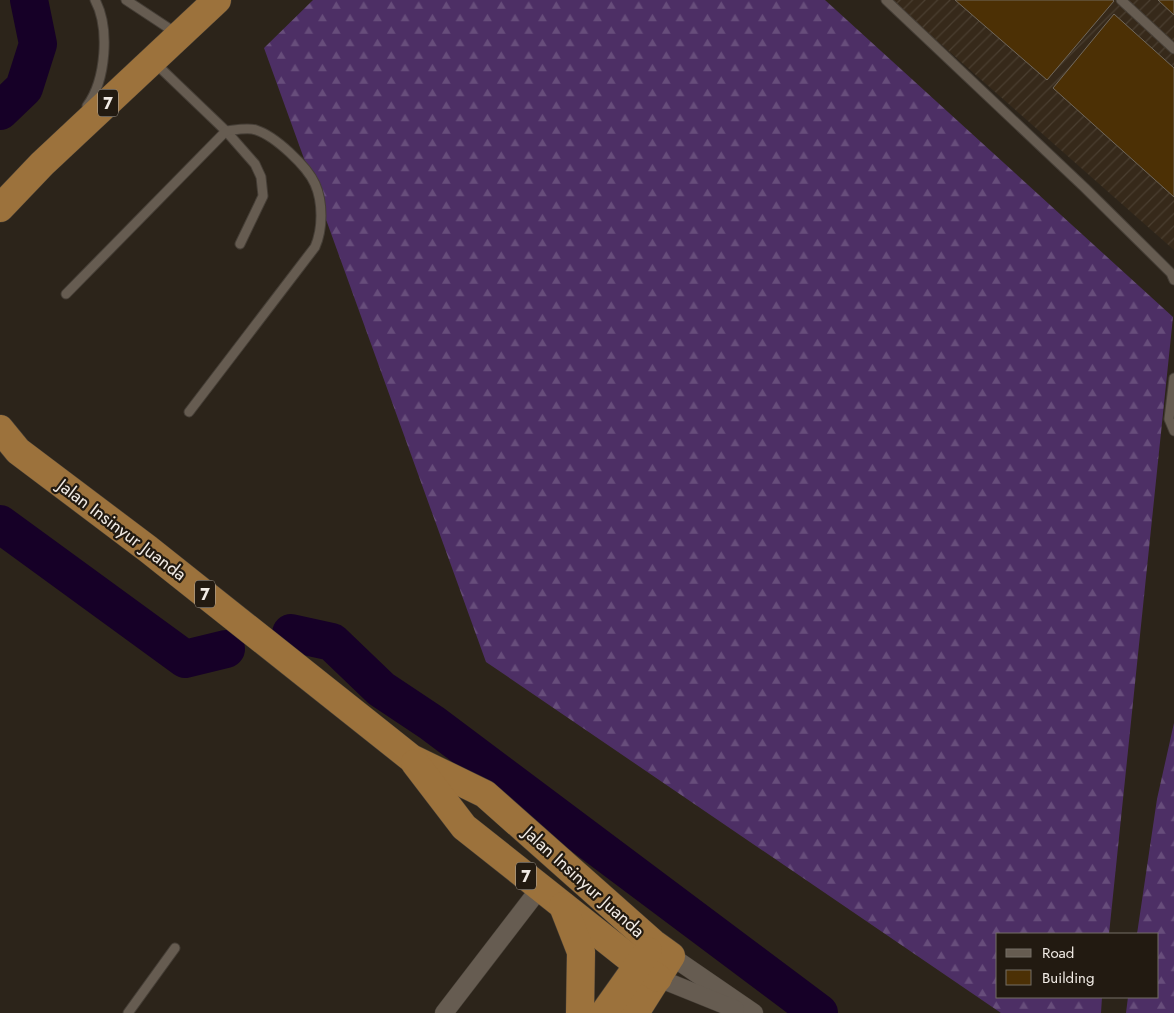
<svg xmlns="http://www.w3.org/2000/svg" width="1174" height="1013" viewBox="0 0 1174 1013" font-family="Jost,sans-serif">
<defs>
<pattern id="industrial-furrows" width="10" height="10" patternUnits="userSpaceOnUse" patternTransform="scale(1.25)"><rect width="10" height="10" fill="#36291a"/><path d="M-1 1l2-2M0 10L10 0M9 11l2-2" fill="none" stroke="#4a3e30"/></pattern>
<pattern id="forest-firs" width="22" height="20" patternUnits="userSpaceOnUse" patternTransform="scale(1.25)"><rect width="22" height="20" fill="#4d2f65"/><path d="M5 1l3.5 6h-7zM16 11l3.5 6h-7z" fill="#674d7b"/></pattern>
</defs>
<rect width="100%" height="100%" fill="#2c241a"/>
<path fill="url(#industrial-furrows)" d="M891 0H1174V250Z"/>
<g fill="url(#forest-firs)">
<path d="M313 0H825L1173 317 1109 934H998V997H1102L1101 1013H1001L486 662 264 48Z"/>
<path d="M1174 723V1013H1126L1128 997H1158V934H1137L1157 799Z"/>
</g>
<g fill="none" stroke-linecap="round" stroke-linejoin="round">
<g stroke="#160027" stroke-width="38">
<path d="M0 111 24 88 38 44 29 0"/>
<path d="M0 524 185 659 226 649"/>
<path d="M291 633 332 642 381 689 432 723 819 1013"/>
</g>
</g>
<g fill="#4c3005" stroke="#71685c">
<path d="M955 0H1113L1114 1 1047 80Z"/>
<path d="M1158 0H1174V15Z"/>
<path d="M1114 14 1174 68V197L1053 88Z"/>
</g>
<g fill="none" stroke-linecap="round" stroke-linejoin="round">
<defs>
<g id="service">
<path d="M126 0 176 33"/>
<path d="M886 0 1085 188 1171 273 1174 280"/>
<path d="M1121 0 1174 49"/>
<path d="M154 62 226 131 255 164 261 177 263 196 240 244"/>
<path d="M87 106C106 80 110 28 95 0"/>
<path d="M66 294 226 131C235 130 248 127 256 130 275 136 307 166 315 184 323 202 323 229 315 247L189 412"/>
<path d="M1174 378 1169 419 1174 431"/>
<path d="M128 1013 175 948"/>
</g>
<g id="minor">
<path d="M671 956 754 1013"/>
<path d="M658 978 735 1009"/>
<path d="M444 1013 540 888"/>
</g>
<g id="trunk">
<path d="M0 208 42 164 217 0"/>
<path d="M0 429 18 451 148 549 411 758 485 794 653 943 671 956 635 1013"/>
<path d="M415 763 464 827 638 965 658 978"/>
<path d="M563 906 581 952 580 1013"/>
<path d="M604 1013 648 951"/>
</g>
</defs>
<use href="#service" stroke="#453e36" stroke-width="11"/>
<use href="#minor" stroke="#453e36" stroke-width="19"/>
<use href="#trunk" stroke="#453e36" stroke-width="29"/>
<use href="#service" stroke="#665c51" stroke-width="9"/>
<use href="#minor" stroke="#665c51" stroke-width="18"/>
<use href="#trunk" stroke="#9c723c" stroke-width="28"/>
</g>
<g text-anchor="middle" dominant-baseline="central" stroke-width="4.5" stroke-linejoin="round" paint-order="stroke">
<g fill="#221a11" stroke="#b3aca5" stroke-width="1">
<rect x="98" y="89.5" width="20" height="27" rx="4"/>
<rect x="195" y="580.5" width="20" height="27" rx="4"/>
<rect x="516" y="862.5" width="20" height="27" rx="4"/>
</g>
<g font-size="16" font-weight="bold" fill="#f1ebe5">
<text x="108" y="103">7</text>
<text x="205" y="594">7</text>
<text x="526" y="876">7</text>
</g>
<g font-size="18" fill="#f1ebe5" stroke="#221a11">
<text transform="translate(122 530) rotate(37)">Jalan Insinyur Juanda</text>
<text transform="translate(584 882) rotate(42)">Jalan Insinyur Juanda</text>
</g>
</g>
<rect x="996" y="933" width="162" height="65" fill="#221a11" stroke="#756e66"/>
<rect x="1006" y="949" width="25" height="8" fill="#665c51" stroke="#756e66"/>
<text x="1042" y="958" font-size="15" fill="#f1ebe5">Road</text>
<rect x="1006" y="970" width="25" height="15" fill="#4c3005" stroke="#756e66"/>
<text x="1042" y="983" font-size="15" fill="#f1ebe5">Building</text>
</svg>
